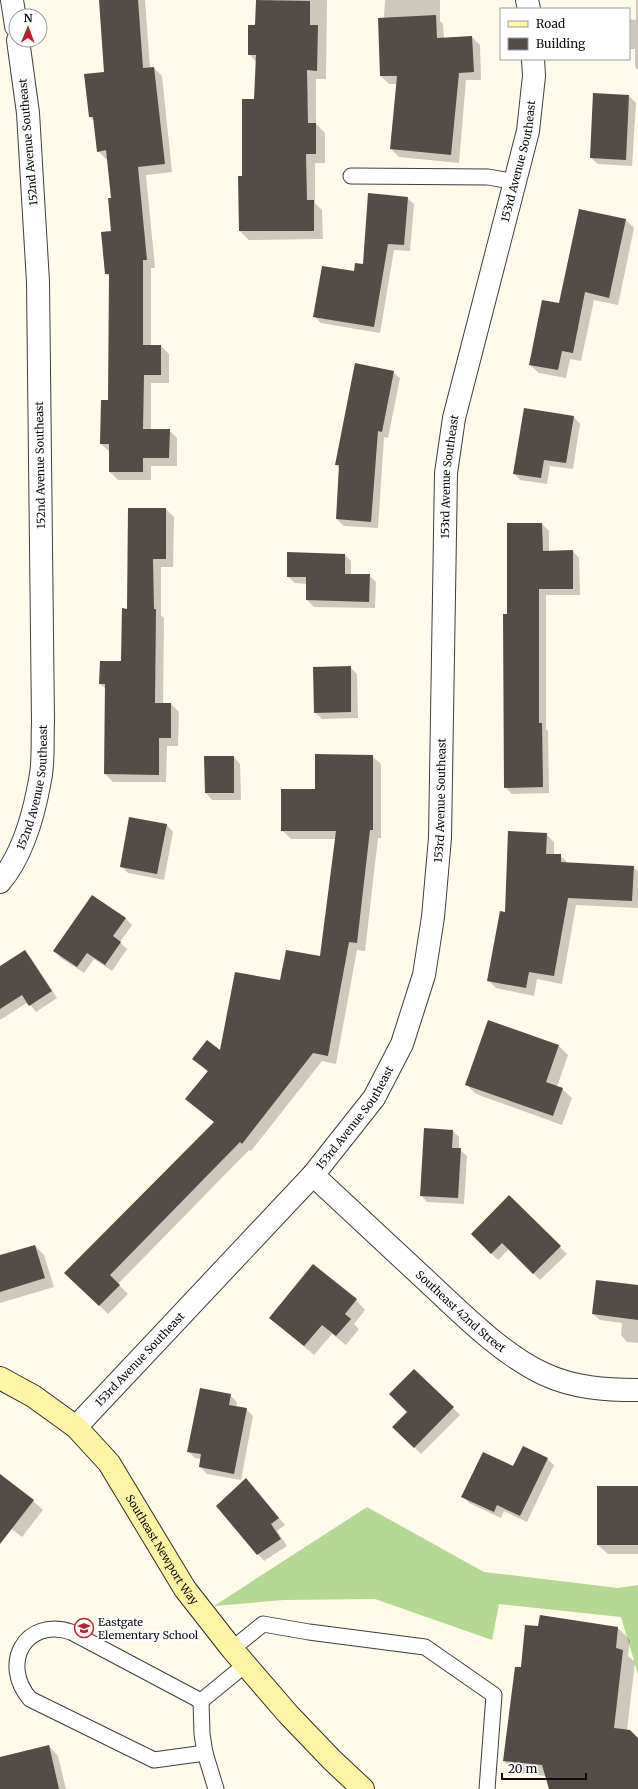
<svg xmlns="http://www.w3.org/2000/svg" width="638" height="1789" viewBox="0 0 638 1789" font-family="Merriweather,serif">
<rect width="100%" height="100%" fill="#fffae9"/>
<path fill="#b3d993" d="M367 1507 484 1572 618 1588 638 1585V1674L621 1617 499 1604 492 1640 375 1599 284 1600 214 1606Z"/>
<g fill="#0003">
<path d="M100 0H145L150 68H154L162 76 172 172 146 175 155 268H151V346H161L169 354V383H151V430H169L177 438V466H151V480H118L110 472V452L101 444 109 401 110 277 106 274 112 232V198L108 159H106L98 151 95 122 90 117 105 73Z"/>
<path d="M265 0H327L326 79H316V124L325 133V163H315V203L322 210 323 239 249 240 240 231 243 177 255 100 257 63 249 54 256 26Z"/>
<path d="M385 0H440V21L443 24 444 39 472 37 480 45 481 80H466L459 163 399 157 391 149 397 84H389L381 76 379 19 384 18Z"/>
<path d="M636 0H638V70L635 67V49H629V19L636 20Z"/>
<path d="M629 96 636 103 632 166 598 164 591 158Z"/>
<path d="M407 198 414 204 410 251 394 250 380 333 321 323 314 316 354 272 363 266Z"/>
<path d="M626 220 634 228 618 305 594 300 581 361 570 359 566 378 539 373 530 365 559 305Z"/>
<path d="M393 372 400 378 388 438 384 437 378 528 344 526 337 519 340 469 336 465Z"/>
<path d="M574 417 580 424 573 469 550 466 547 484 520 480 514 473Z"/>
<path d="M166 509 174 517 173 567H161V615L164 618 163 704H171L179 712 178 746H167L166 782H113L105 774 106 689 100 684 122 662 128 610Z"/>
<path d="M508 524H542L549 531V552L573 551 579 558 580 595H546V729L548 731 549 793 512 794 505 787Z"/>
<path d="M345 555 351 561V575H369L376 582 375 608 314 607 307 600V584L295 583 288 577Z"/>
<path d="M350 667 357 674 358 718 322 719 315 712Z"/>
<path d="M372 756 381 764V838H378L365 951 357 950 336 1064 322 1061 251 1151 249 1150 118 1284 128 1294 108 1314 66 1273 215 1123 187 1099 208 1072 194 1058 221 1052 281 981 321 957 336 839H291L282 830 316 790Z"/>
<path d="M234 757 240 764 241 800H212L206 793Z"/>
<path d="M167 825 173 832 164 880 128 873 121 866Z"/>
<path d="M546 834 554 842V855H560L569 864 633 867 638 871V908L576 905 562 984 537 979 534 996 496 988 488 980 506 913Z"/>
<path d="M125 918 132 925 120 942 127 949 112 971 94 959 84 973 61 958 55 951Z"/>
<path d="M25 951 31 958 57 998 36 1012 28 1002 0 1020V968Z"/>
<path d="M559 1046 568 1055 557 1087 562 1089 572 1098 562 1125 476 1094 467 1085Z"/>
<path d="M453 1131 459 1137V1149L467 1156 464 1204 427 1202 421 1195Z"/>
<path d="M509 1197 567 1254 540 1280 509 1249 498 1260 472 1234Z"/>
<path d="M35 1246 44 1255 54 1287 0 1303V1256Z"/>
<path d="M638 1286V1343L627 1342 621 1335 622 1323 600 1320 593 1314Z"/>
<path d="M356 1300 365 1310 354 1324 359 1329 346 1345 332 1334 314 1355 270 1318Z"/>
<path d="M414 1370 460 1415 421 1454 394 1427 408 1412Z"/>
<path d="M230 1395 237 1402 236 1407 246 1409 253 1416 241 1480 207 1474 200 1467 201 1459 195 1458 188 1451Z"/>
<path d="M547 1459 554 1465 527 1522 504 1511 501 1518 469 1503 463 1496 513 1467Z"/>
<path d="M0 1475 33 1501 43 1510 22 1537 0 1520Z"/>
<path d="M253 1486 285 1525 277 1531 287 1546 264 1561 218 1506Z"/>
<path d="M638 1487V1554H608L598 1545Z"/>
<path d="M540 1616 618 1628 630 1640 628 1656 635 1662 627 1730 638 1739V1789H550L546 1776 516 1773 504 1761 522 1669 539 1627Z"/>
<path d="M49 1746 58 1756 66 1789H0V1758Z"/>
</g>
<g fill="#544c47">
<path d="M99 0H138L143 68 154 67 165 164 138 167 147 260H143V345H161V375H144L143 429H170L169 458H143V472H109V444H100L101 400H108L109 274H105L101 232 111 231 108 198H111L106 150 97 152 93 117H89L84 74 104 72Z"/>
<path d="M256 0 310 1V25H318L317 71 307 70 308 123H316V154H306L307 200H314V231H239L238 176H242V99H254L256 55H248V25H255Z"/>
<path d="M436 15 437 38 472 36 474 72 459 73 451 155 390 149 397 76H380L378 18Z"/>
<path d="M593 93 629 95 626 160 590 158Z"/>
<path d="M368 193 408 197 404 245 388 244 374 327 313 317 322 266 354 271 355 263 363 264Z"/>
<path d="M579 209 626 219 609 298 585 292 573 353 562 351 558 370 529 365 542 300 559 303Z"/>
<path d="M355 363 394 371 382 432 378 431 371 522 336 519 339 465H335Z"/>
<path d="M524 408 574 416 566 463 544 460 541 478 513 474Z"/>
<path d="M128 508H166V559H153L154 609H156L155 703H171V738H159V775L104 774 105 684H99L100 661H121L122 608 127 609Z"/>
<path d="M507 523H542L543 551 573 550V589H539V723H542L543 787 504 788 503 614H507Z"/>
<path d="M287 552 345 554V574H370L369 602 306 600V577H287Z"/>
<path d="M351 666V712L314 713 313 667Z"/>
<path d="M315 754 373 755V830H370L357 943 349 942 328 1056 313 1053 242 1144 240 1142 110 1275 120 1285 99 1306 64 1273 214 1122 185 1099 208 1071 192 1059 207 1040 220 1050 235 972 280 980 286 950 320 956 336 831H281V789H315Z"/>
<path d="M204 756H234V793H205Z"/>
<path d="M129 817 167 824 157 874 120 867Z"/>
<path d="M508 831 547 833 546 854H561V862L634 866 632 901 568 898 554 976 529 972 526 988 487 981 500 911 505 912Z"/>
<path d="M92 895 126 918 113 936 121 942 105 965 87 953 77 967 53 951Z"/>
<path d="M25 950 52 991 29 1006 22 995 0 1009V966Z"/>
<path d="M488 1020 559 1045 546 1082 563 1088 553 1116 465 1085Z"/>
<path d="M424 1128 453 1130 452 1148H461L458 1198 420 1196Z"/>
<path d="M509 1195 561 1246 533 1274 502 1243 491 1254 471 1234Z"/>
<path d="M35 1245 45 1278 0 1292V1255Z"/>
<path d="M313 1264 357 1299 345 1314 351 1319 336 1336 322 1325 304 1346 269 1318Z"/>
<path d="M596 1280 638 1285V1320L592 1314Z"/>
<path d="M414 1369 454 1407 414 1448 392 1427 407 1412 389 1394Z"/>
<path d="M200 1388 231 1394 229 1405 247 1408 234 1474 199 1467 201 1454 187 1452Z"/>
<path d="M523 1446 548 1458 520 1516 497 1505 494 1512 461 1497 483 1452 513 1466Z"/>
<path d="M0 1474 34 1500 0 1544Z"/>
<path d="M246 1478 279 1518 271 1524 281 1539 257 1555 216 1506Z"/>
<rect x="597" y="1486" width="41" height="59"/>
<path d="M540 1615 618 1627 616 1648 623 1650 614 1728 630 1730 638 1738V1789H549L542 1765 503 1761 515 1667H521L525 1625 538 1626Z"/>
<path d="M49 1745 59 1789H0V1757Z"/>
</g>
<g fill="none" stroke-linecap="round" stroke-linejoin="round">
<defs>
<g id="lane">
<path d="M351 176 488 177 516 182"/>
<path d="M232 1649 263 1624 309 1632 425 1647 494 1695 487 1789"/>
<path d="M201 1701 71 1632C25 1617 0 1664 30 1699L154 1760 205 1753 216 1789"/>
<path d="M201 1701 245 1665"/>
<path d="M201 1701 202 1734 205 1753"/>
</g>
<g id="street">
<path d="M12 0 16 26"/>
<path d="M527 0 529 9"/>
<path id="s1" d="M0 882C22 856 34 814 40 780 44 762 42 741 43 722L38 282 28 113 18 40"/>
<path id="s2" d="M313 1175C352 1211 391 1248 430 1284 463 1315 503 1355 544 1374 574 1388 605 1390 638 1390"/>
<path id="s3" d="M76 1427 313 1175 374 1098 402 1044 424 975 433 917 440 838 446 473 454 418 528 131 534 76 533 59"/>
</g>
<g id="secondary">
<path id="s4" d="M0 1378 33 1396 76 1427 109 1463 185 1589 232 1649 288 1714 332 1760 363 1789"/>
</g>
</defs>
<use href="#lane" stroke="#3e3e3e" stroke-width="17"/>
<use href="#street" stroke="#3e3e3e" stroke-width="24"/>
<use href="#secondary" stroke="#2d2d2d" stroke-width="24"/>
<use href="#lane" stroke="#fff" stroke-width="15"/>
<use href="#street" stroke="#fff" stroke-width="22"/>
<use href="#secondary" stroke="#fff4a4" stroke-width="22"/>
</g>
<defs>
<symbol id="school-ring" viewBox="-11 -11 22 22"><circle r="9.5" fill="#fff" stroke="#ba232d" stroke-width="1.5"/><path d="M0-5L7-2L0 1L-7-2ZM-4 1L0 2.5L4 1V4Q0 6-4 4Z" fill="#ba232d"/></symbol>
</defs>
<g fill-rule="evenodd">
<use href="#school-ring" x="73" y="1617" width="22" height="22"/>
</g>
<g text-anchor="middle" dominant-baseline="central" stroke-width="4" stroke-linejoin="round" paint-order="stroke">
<g font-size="11" fill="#0b0b0b" stroke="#fff">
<text transform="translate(28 142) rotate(-95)">152nd Avenue Southeast</text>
<text stroke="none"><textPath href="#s3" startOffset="1401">153rd Avenue Southeast</textPath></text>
<text transform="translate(40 465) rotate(-91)">152nd Avenue Southeast</text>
<text stroke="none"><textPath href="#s3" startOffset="1077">153rd Avenue Southeast</textPath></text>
<text stroke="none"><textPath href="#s1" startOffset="102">152nd Avenue Southeast</textPath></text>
<text stroke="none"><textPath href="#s3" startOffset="753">153rd Avenue Southeast</textPath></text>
<text stroke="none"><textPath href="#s3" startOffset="417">153rd Avenue Southeast</textPath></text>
<text stroke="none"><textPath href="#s2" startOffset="201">Southeast 42nd Street</textPath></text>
<text stroke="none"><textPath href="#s3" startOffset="93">153rd Avenue Southeast</textPath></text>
<text stroke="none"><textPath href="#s4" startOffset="241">Southeast Newport Way</textPath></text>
</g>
<g font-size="11" fill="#0b0b0b" stroke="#fff" text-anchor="start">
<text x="98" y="1622">Eastgate<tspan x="98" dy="13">Elementary School</tspan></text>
</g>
</g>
<rect x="500" y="8" width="130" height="52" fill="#ffffff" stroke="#9d9d9d"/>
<rect x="508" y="21" width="20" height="6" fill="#fff4a4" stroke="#9d9d9d"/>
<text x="536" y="28" font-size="12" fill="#0b0b0b">Road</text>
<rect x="508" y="38" width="20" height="12" fill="#544c47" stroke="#9d9d9d"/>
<text x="536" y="48" font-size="12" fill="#0b0b0b">Building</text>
<g transform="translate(28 28) rotate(1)"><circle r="19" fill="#ffffff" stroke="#9d9d9d"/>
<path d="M0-3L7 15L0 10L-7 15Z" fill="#ba232d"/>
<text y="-6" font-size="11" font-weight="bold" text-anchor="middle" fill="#0b0b0b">N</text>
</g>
<path d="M502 1773v6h84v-6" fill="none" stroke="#0b0b0b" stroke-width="2"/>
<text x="508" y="1773" font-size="12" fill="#0b0b0b" stroke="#ffffff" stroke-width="3" paint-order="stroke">20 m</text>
</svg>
